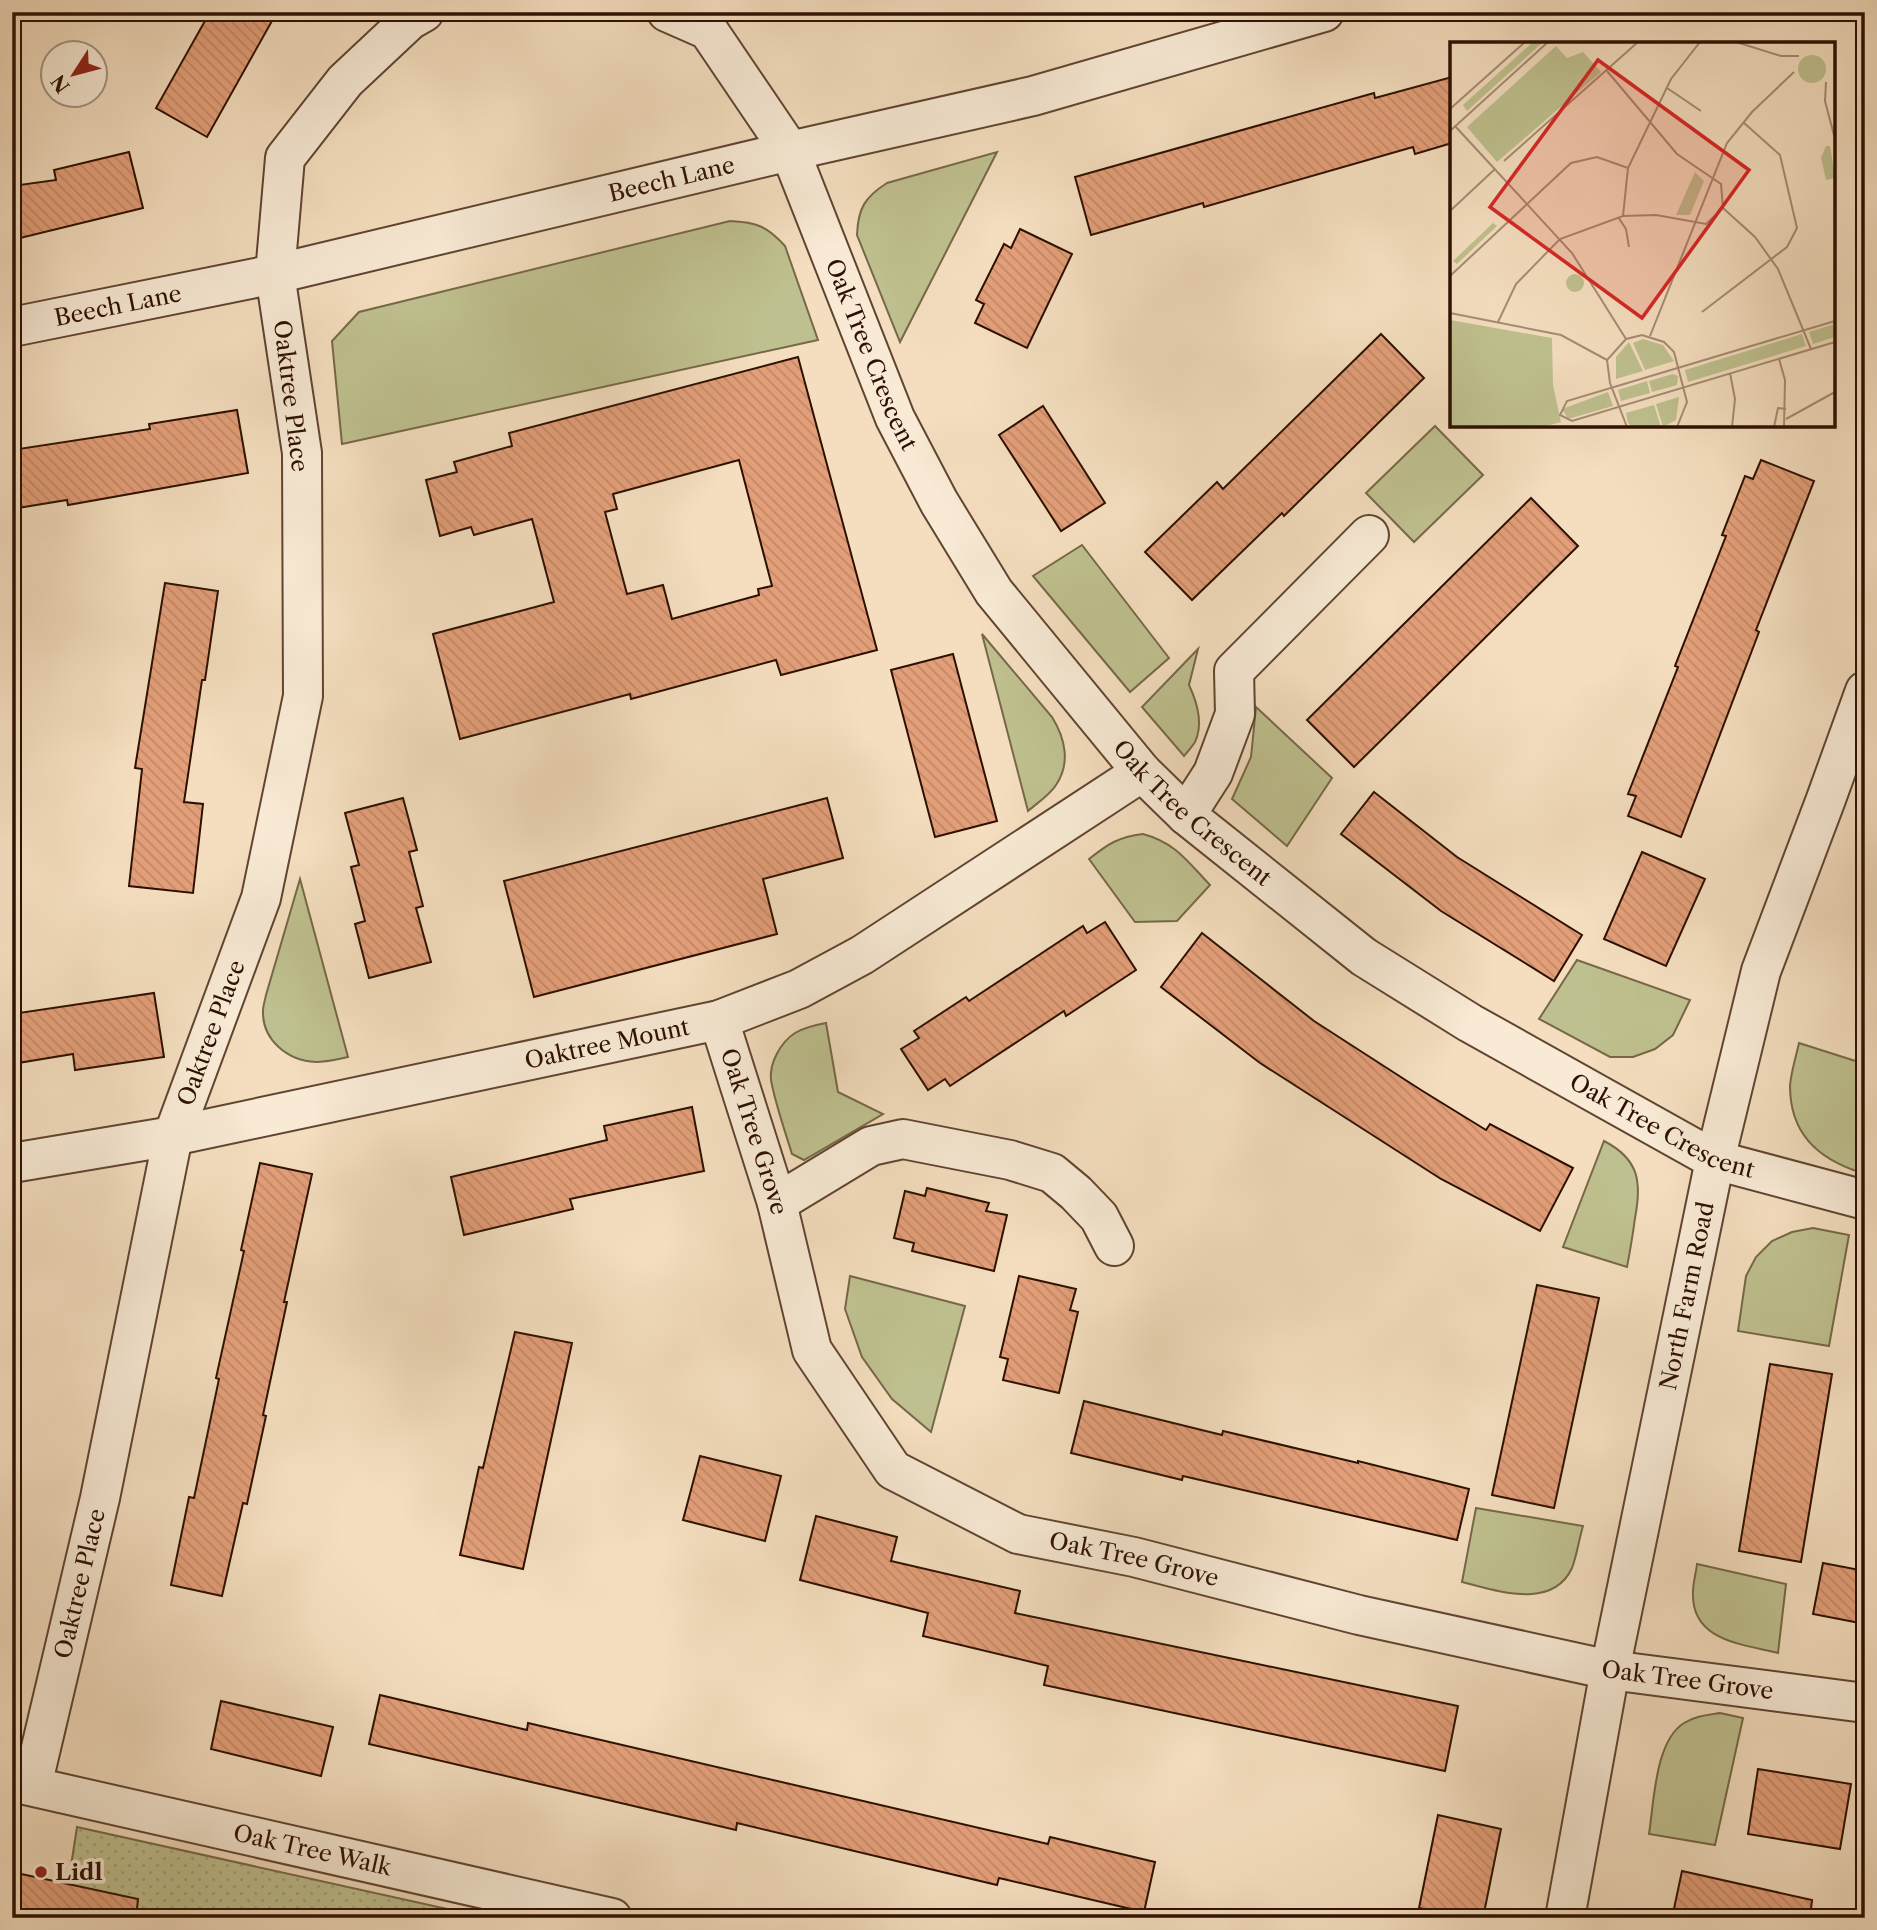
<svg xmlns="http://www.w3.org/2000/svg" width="1877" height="1930" viewBox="0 0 1877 1930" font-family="'Libre Caslon Text',serif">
<defs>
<pattern id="park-dots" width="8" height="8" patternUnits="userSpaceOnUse" patternTransform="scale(1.75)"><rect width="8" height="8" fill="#bfc08f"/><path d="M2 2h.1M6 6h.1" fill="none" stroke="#a4a47a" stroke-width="1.8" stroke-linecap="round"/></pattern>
<pattern id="building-back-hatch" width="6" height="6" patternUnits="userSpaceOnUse" patternTransform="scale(1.75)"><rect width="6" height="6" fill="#e39f79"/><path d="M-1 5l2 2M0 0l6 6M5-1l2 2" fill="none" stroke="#c38867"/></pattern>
</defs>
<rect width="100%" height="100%" fill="#f4debf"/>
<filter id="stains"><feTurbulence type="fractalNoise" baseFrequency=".00286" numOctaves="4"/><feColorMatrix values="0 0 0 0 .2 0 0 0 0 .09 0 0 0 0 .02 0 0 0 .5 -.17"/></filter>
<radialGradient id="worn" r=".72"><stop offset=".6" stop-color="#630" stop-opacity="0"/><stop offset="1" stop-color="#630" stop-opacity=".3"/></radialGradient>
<g fill="#bfc08f" stroke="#766848" stroke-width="2">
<path d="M997 152 900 342 857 235C858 208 865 197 887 183Z"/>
<path d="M730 221C757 222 768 227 785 246L818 340 342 444 332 341 359 312Z"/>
<path d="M1435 426 1483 475 1414 542 1366 493Z"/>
<path d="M1082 545 1169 658 1130 692 1033 576Z"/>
<path d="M982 634 1052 717C1065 738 1071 763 1056 785 1050 795 1037 803 1028 811Z"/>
<path d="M1198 649 1189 685C1197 702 1204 723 1195 742 1192 747 1187 752 1184 756L1142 707Z"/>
<path d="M1256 707 1332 778 1287 846 1232 799 1251 757Z"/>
<path d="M1143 834C1176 843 1187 861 1210 885L1177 921 1135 922 1089 859C1108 844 1118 837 1143 834Z"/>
<path d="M300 879 348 1057C338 1059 326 1062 316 1062 288 1061 262 1040 263 1011 263 1006 265 1000 266 995Z"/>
<path d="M1577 960 1690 1000 1673 1035 1655 1049 1633 1057H1610L1539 1019Z"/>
<path d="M826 1023 838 1092 883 1114 804 1160 792 1154C785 1131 775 1103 771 1080 769 1063 781 1042 795 1033 805 1027 815 1025 826 1023Z"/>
<path d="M1799 1043 1865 1064V1139L1859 1172C1817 1158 1790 1133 1790 1086 1791 1072 1796 1057 1799 1043Z"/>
<path d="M1604 1141C1639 1159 1642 1182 1635 1218 1633 1234 1630 1251 1627 1267L1563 1247Z"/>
<path d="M1813 1228 1849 1235 1829 1346 1738 1331 1746 1276 1756 1257 1772 1241 1792 1232Z"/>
<path d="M850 1276 965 1306 931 1432 892 1399 862 1357 845 1309Z"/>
<path d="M1476 1508 1583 1526C1579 1539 1577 1555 1572 1568 1552 1611 1495 1590 1462 1582Z"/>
<path d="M1697 1564 1786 1584 1778 1653C1742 1644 1691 1641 1693 1592 1693 1583 1696 1573 1697 1564Z"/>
<path d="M1720 1713 1743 1718 1715 1845 1649 1834C1654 1802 1655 1741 1684 1723 1695 1716 1708 1715 1720 1713Z"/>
</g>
<path fill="url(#park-dots)" stroke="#766848" stroke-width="2" d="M77 1827 488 1918H63Z"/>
<g fill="url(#building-back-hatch)" stroke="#2e1002" stroke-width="2" fill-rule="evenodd">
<path d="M210 12H277L207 137 156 108Z"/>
<path d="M1452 77V143L1415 154 1413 147 1204 207 1203 203 1091 235 1075 177 1374 93 1375 98Z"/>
<path d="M129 152 143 208 12 240V186L56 180 54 170Z"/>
<path d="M1020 229 1072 254 1027 348 975 323 984 304 976 300 1004 244 1011 248Z"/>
<path d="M1381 334 1424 378 1284 516 1282 513 1192 600 1145 552 1217 482 1223 489Z"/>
<path d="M798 357 877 650 781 675 776 660 631 699 630 694 460 739 433 634 554 602 532 519 474 535 471 527 440 536 426 480 457 472 454 462 512 446 509 433ZM739 460 772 586 758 589 759 595 672 619 663 585 627 594 605 512 617 509 613 494Z"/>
<path d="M1043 406 1105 503 1061 531 999 435Z"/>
<path d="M237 410 248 473 68 505 67 500 12 509V450L150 429 149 424Z"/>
<path d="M1761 460 1814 481 1756 630 1759 632 1681 837 1628 816 1636 796 1628 794 1678 667 1675 666 1726 536 1722 535 1745 476 1753 479Z"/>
<path d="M1531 498 1578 546 1354 767 1307 720Z"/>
<path d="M165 583 218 591 205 680H202L184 802 203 804 193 893 129 886 142 769 135 768Z"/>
<path d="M953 654 997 821 935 837 891 670Z"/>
<path d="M1374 792 1457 857 1582 935 1554 981 1441 911 1341 834Z"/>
<path d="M403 798 417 850 409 852 423 906 416 908 431 962 369 978 355 924 365 921 351 867 359 865 345 813Z"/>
<path d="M827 798 843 858 763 879 777 934 534 997 504 881Z"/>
<path d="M1642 852 1705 879 1666 966 1604 939Z"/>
<path d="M1105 922 1136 970 1066 1016 1064 1011 950 1086 945 1079 928 1090 901 1049 919 1038 914 1031 966 997 969 1001 1083 926 1087 933Z"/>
<path d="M1202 933 1314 1021 1421 1090 1486 1130 1490 1124 1573 1168 1540 1231 1441 1179 1260 1063 1161 987Z"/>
<path d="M154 993 164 1057 75 1070 73 1054 12 1064V1014Z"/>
<path d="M692 1107 704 1171 570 1199 573 1209 464 1235 451 1177 607 1140 604 1126Z"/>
<path d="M260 1163 312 1174 284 1302H287L263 1415 266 1416 247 1504 243 1503 222 1596 171 1585 189 1497 194 1498 219 1379 216 1378 244 1251 241 1250Z"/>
<path d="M927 1188 989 1203 986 1211 1007 1215 994 1271 912 1251 914 1243 894 1238 905 1191 925 1196Z"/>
<path d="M1019 1276 1076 1289 1070 1310 1078 1312 1059 1393 1003 1380 1008 1359 1000 1357Z"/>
<path d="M1537 1285 1599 1298 1554 1508 1492 1495Z"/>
<path d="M515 1332 572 1343 523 1569 460 1555 479 1467 483 1468Z"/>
<path d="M1770 1364 1832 1374 1801 1562 1739 1551Z"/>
<path d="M1084 1401 1222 1435 1223 1431 1358 1463V1461L1469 1489 1457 1540 1183 1476 1182 1480 1071 1453Z"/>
<path d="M700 1456 781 1476 765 1541 683 1520Z"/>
<path d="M816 1516 897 1537 891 1561 1020 1591 1015 1613 1458 1706 1445 1771 1044 1685 1048 1666 923 1636 928 1613 800 1580Z"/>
<path d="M1823 1563 1865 1571V1624L1813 1614Z"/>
<path d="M380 1695 527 1730 528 1723 1048 1844 1050 1837 1155 1862 1144 1912 999 1878 997 1885 737 1823 736 1830 369 1744Z"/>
<path d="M221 1701 333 1727 321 1776 211 1749Z"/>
<path d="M1758 1769 1851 1784 1840 1849 1748 1834Z"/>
<path d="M1438 1815 1501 1829 1483 1918H1465L1419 1908Z"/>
<path d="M1682 1871 1812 1900 1810 1918H1672Z"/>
<path d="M12 1872 138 1899 136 1918H12Z"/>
</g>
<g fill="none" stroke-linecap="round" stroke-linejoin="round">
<defs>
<g id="minor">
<path id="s1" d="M667 12 708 30 790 151 895 418 939 502 994 592 1142 772 1186 815 1364 957 1470 1023 1715 1160 1865 1200"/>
<path id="s2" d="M12 327 275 274 790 151 1033 96 1324 12"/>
<path d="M1186 815 1213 773 1235 714 1234 671 1369 535"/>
<path id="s3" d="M719 1020 777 1203 812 1350 893 1470 1018 1534 1134 1557 1359 1615 1610 1670 1865 1703"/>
<path id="s4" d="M12 1163 173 1136 719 1020 799 989 862 955 1142 772"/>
<path d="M777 1203 871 1146 903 1139 1010 1160 1052 1173 1076 1193 1099 1217 1114 1246"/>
<path id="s5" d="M12 1782 612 1918"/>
<path id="s6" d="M32 1786 100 1498 173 1136 261 898 303 696 302 453 275 274 285 158 345 81 410 20 424 12"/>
<path id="s7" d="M1565 1918 1610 1670 1715 1160 1761 971 1826 799 1865 691"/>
</g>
</defs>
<use href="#minor" stroke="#604431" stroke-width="42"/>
<use href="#minor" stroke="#f8ead5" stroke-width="38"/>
</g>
<circle fill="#8f2418" stroke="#f8ead5" stroke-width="2.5" cx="41" cy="1872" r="7"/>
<g text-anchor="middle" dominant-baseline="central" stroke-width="7" stroke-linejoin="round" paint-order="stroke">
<g font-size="23" fill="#2e1002" stroke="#f8ead5">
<text stroke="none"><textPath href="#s2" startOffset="676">Beech Lane</textPath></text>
<text stroke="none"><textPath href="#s2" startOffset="108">Beech Lane</textPath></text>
<text stroke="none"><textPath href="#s1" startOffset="410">Oak Tree Crescent</textPath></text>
<text transform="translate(291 396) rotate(83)">Oaktree Place</text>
<text stroke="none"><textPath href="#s1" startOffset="976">Oak Tree Crescent</textPath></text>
<text stroke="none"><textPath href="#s6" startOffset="775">Oaktree Place</textPath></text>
<text stroke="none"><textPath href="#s4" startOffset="607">Oaktree Mount</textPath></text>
<text stroke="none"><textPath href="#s1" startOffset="1544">Oak Tree Crescent</textPath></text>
<text stroke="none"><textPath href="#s3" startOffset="117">Oak Tree Grove</textPath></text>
<text stroke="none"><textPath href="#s7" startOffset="634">North Farm Road</textPath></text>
<text stroke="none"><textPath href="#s3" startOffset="747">Oak Tree Grove</textPath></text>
<text stroke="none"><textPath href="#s6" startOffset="208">Oaktree Place</textPath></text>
<text stroke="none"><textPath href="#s3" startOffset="1314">Oak Tree Grove</textPath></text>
<text stroke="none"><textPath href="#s5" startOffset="308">Oak Tree Walk</textPath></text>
</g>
<g font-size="23" font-weight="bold" fill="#2e1002" stroke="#f8ead5" text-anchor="start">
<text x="55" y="1872">Lidl</text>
</g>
</g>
<g transform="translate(1450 42)">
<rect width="385" height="385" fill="#f4debf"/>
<path d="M83 0H93L17 69 13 63ZM348 27a14 14 0 1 1 28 0a14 14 0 1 1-28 0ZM376 104H380L385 136 376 138 371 116ZM245 130 254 139 240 173H226ZM43 181 47 184 7 222 3 219ZM116 241a9 9 0 1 1 18 0a9 9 0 1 1-18 0ZM385 282V295L363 302 359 290ZM352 292 356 304 238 340 235 328ZM193 297 213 303 224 319 195 328 183 301ZM179 300 193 329 166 337V315ZM223 332 228 334 227 343 202 350 199 339ZM197 339 200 351 171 359 168 348ZM158 350 163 364 118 377 112 367ZM229 355 226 378 213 385 206 362ZM204 363 211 385H182L178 381 176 371Z" fill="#bfc08f"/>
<path d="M106 4 117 16 133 10 151 30 47 120 17 85ZM0 278 102 296 103 343 111 380 93 385H0Z" fill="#bfc08f"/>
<path fill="none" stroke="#a58c73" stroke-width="2" d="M286 0 331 14H349M376 40 375 59 385 97M217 46 251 69M0 67 75 0M5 84 122 211 176 297M0 89 98 0M54 119 188 0M273 166 305 195 328 227 361 307M0 169 45 127M173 174 178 126 221 37 250 0M168 175 176 187 179 205M0 234 121 121 147 115 178 126M252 270 337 205 347 186 330 113 293 80M0 271 111 293 157 318M385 279 117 359 110 373 122 379 385 300M48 280 66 242 110 197 173 174 206 173 256 182 273 166 271 142 227 112 157 29M200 294 277 101 302 70 344 30M329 317 335 338 334 385M280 331 285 357 282 385M336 377 385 350M177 385 160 341 157 318 176 297 192 293 214 300 224 310 237 360 227 385M324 385 328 366 336 367"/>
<path fill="#d62828" fill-opacity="0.15" stroke="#d62828" stroke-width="3.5" d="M148 18 299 128 192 276 40 165Z"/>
<rect width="385" height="385" fill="none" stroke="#2e1002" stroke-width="3.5"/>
</g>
<rect width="1877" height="1930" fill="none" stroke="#f4debf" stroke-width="42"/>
<rect x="14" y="14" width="1849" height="1902" fill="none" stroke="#2e1002" stroke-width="3.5"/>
<rect x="21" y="21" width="1835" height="1888" fill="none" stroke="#2e1002" stroke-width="2"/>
<g transform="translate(74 74) rotate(234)"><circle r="33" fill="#f8ead5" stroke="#a79381" stroke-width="2"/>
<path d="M0-5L12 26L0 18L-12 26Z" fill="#8f2418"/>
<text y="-10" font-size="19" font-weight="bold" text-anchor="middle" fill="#2e1002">N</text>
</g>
<rect width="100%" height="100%" filter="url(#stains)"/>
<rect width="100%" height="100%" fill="url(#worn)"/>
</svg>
